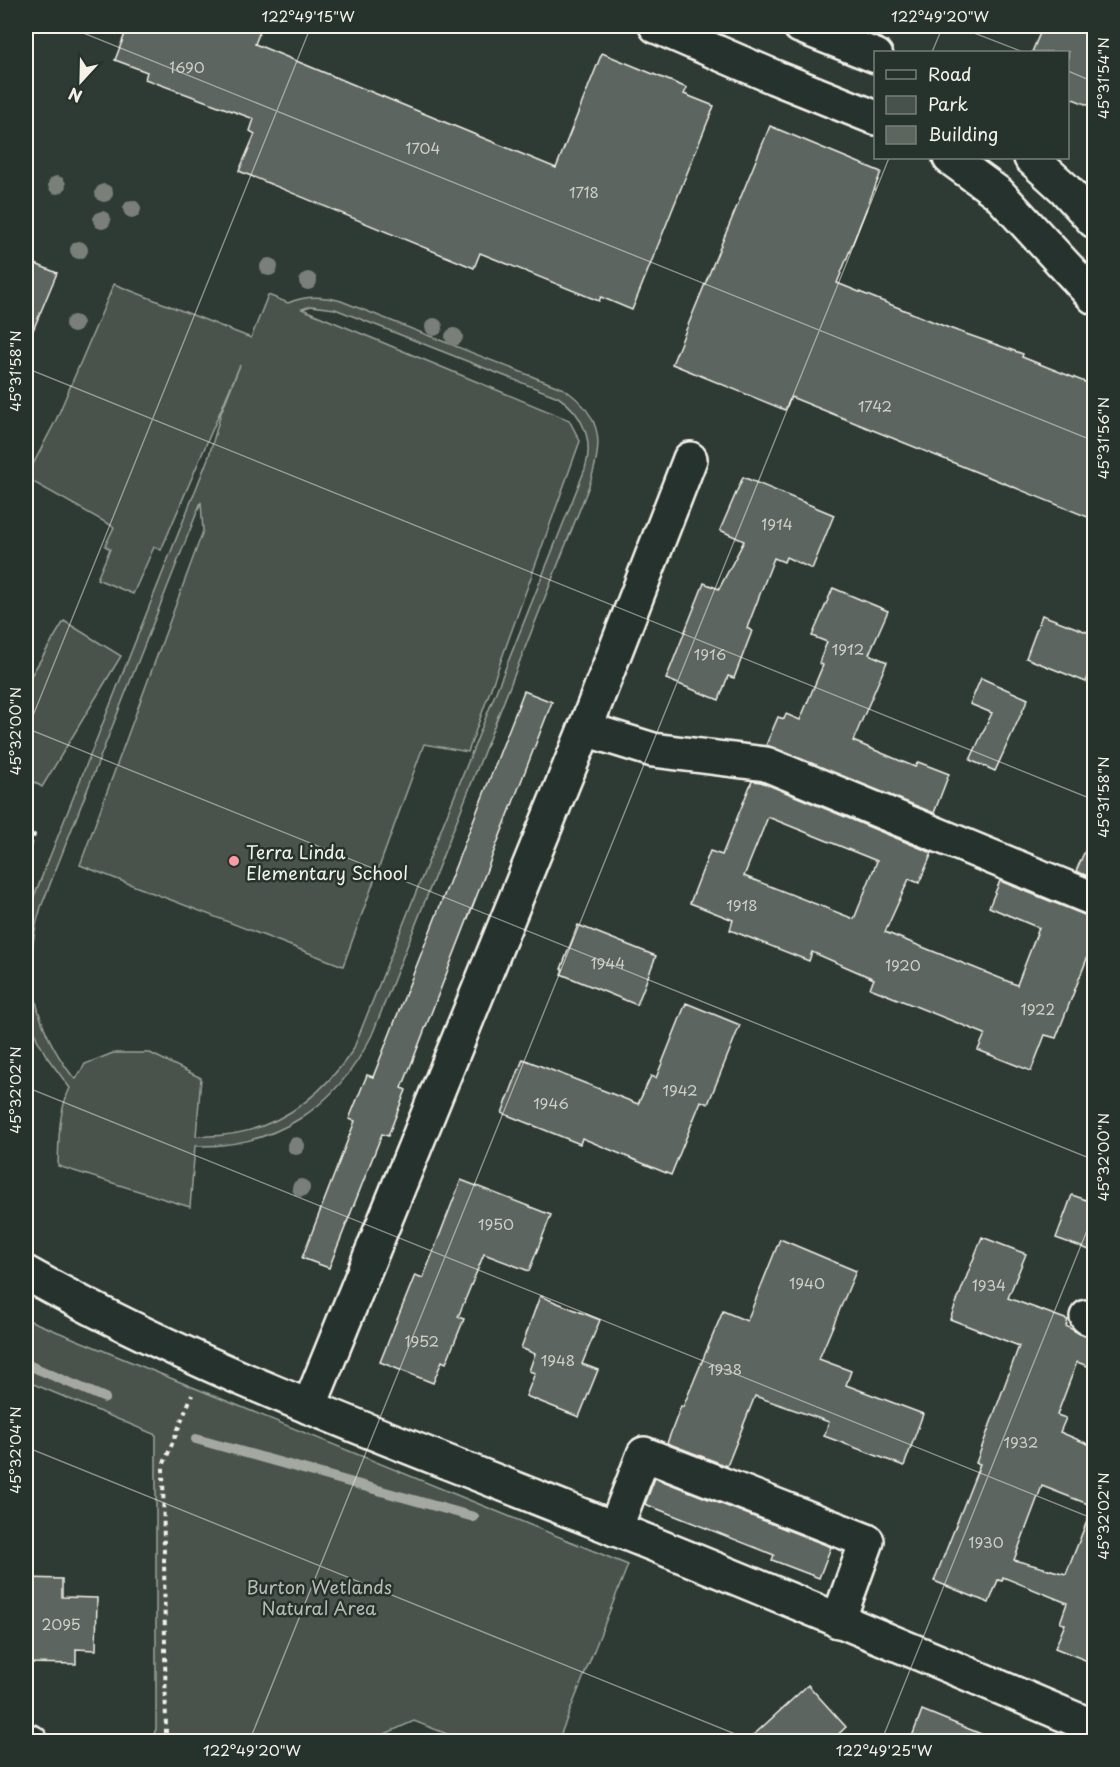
<svg xmlns="http://www.w3.org/2000/svg" width="1120" height="1767" viewBox="0 0 1120 1767" font-family="'Playpen Sans',sans-serif">
<rect width="100%" height="100%" fill="#2e3b34"/>
<filter id="ink" filterUnits="userSpaceOnUse"><feTurbulence type="fractalNoise" baseFrequency=".0167" numOctaves="2"/><feDisplacementMap in="SourceGraphic" scale="12" xChannelSelector="R" yChannelSelector="G"/><feConvolveMatrix kernelMatrix="1 2 1 2 8 2 1 2 1" color-interpolation-filters="sRGB"/></filter>
<g filter="url(#ink)">
<g fill="#48524c" stroke="#9ea29a" stroke-width="1.5" fill-rule="evenodd">
<path d="M114 284 251 338 268 295 288 303C306 295 323 296 341 301L564 389C606 418 603 448 587 491L372 1035C336 1107 276 1148 195 1146L190 1207 58 1166C59 1140 58 1112 70 1088L47 1057 37 1039 26 1002V925L33 899 209 456 221 413 240 365 161 550 154 547 133 594 97 579 110 549 105 546 114 527 26 478 56 420ZM311 306 335 309 558 397C583 413 594 441 585 469L353 1050C316 1104 265 1139 196 1136L201 1078 150 1053H113L85 1064 76 1079 73 1077C34 1026 21 969 41 907L201 502 203 531 80 865 343 966 424 744 468 752 580 441 569 420 302 309Z"/>
<path d="M64 621 121 656 42 787 26 777V684Z"/>
<path d="M26 1319 628 1565 558 1741H465L414 1721 369 1741H151L156 1729V1435L26 1381Z"/>
</g>
<g fill="none" stroke-linecap="round" stroke-linejoin="round">
<g stroke="#a4a8a0" stroke-width="10">
<path d="M26 1364 105 1398"/>
<path d="M196 1439 474 1517"/>
</g>
</g>
<g fill="#5c655e" stroke="#f4f1e8" stroke-width="1.5" fill-rule="evenodd">
<path d="M128 26H262L255 44 556 168 602 53 687 88 684 94 714 106 632 310 601 297 599 301 480 253 474 268 239 171 255 134 250 131 254 119 145 79 147 72 115 60Z"/>
<path d="M1043 26H1095V108L1068 97V52H1032Z"/>
<path d="M770 126 881 172 837 283 949 328 1023 354 1022 357 1095 386V520L791 397 785 410 672 364Z"/>
<path d="M26 260 57 273 26 347Z"/>
<path d="M743 477 834 515 812 569 786 557 784 562 774 558 747 628 752 631 734 678 728 676 719 700 666 679 704 583 719 589 744 541 720 530Z"/>
<path d="M833 588 888 611 869 654 887 662 853 741 915 767 918 762 949 774 934 813 766 745 778 717 784 719 786 714 800 720 823 665 819 663 827 642 812 636Z"/>
<path d="M1042 615 1095 635V661L1086 682 1026 658Z"/>
<path d="M981 678 1028 699 995 771 970 760 992 713 970 704Z"/>
<path d="M524 691 552 702 402 1088 406 1090 388 1136 382 1134 329 1268 302 1258 355 1121 349 1119 367 1075 373 1077Z"/>
<path d="M752 781 761 782 932 853 919 883 909 879 885 932 1017 985 1039 928 989 907 1000 881 1087 916 1095 917V938L1056 1038 1045 1035 1031 1071 978 1050 985 1034 870 988 874 979 812 952 809 961 730 930 733 920 690 903 710 851 722 855ZM768 817 877 861 854 919 744 876Z"/>
<path d="M1095 828V879L1076 871Z"/>
<path d="M578 925 656 956 637 1005 561 974 563 969H561Z"/>
<path d="M686 1003 740 1025 708 1104 701 1101 671 1175 582 1138 580 1144 502 1113 523 1059 638 1104 651 1076 656 1078Z"/>
<path d="M461 1180 551 1215 529 1271 484 1254 458 1317 464 1319 446 1363 442 1361 433 1383 380 1362 415 1275 423 1278Z"/>
<path d="M1072 1195 1095 1203V1252L1056 1238Z"/>
<path d="M982 1237 1026 1254 1008 1298 1068 1320 1066 1326 1080 1334 1095 1338V1369L1077 1362 1057 1415 1066 1418 1060 1432 1095 1447V1664L1055 1648 1065 1624 1060 1623 1067 1603 1003 1577 1002 1581 998 1580 989 1603 934 1581 980 1464 976 1463 1019 1346 950 1319ZM1042 1486 1093 1506 1066 1574 1014 1560Z"/>
<path d="M780 1239 856 1271 819 1359 851 1371 846 1385 923 1414 904 1466 824 1436 829 1422 755 1396 727 1466 667 1443 681 1406 683 1407 723 1311 747 1321Z"/>
<path d="M540 1296 600 1320 582 1364 598 1370 579 1417 526 1396 535 1373 529 1371 535 1354 521 1348Z"/>
<path d="M655 1478 831 1547 819 1578 772 1560 774 1555 645 1504Z"/>
<path d="M26 1578 62 1579V1597L97 1598 96 1650 76 1649V1664L26 1663Z"/>
<path d="M808 1685 846 1727 830 1742H746Z"/>
<path d="M922 1710 996 1740V1742H910Z"/>
</g>
<g fill="none" stroke-linecap="round" stroke-linejoin="round">
<defs>
<g id="minor">
<path d="M656 26 774 77 876 118"/>
<path d="M800 26 876 56"/>
<path d="M950 158 998 193 1094 297"/>
<path d="M1031 158 1064 188 1094 221"/>
<path d="M585 729 653 750 766 764 1094 899"/>
<path d="M26 1273C189 1365 365 1429 538 1498 725 1572 910 1649 1094 1727"/>
<path d="M1087 1317 1094 1320"/>
<path d="M309 1407 585 729 690 459"/>
<path d="M615 1529 644 1454 867 1541 838 1621"/>
<path d="M26 1741 31 1742"/>
</g>
</defs>
<use href="#minor" stroke="#f4f1e8" stroke-width="38"/>
<g stroke="#f4f1e8" stroke-width="4" stroke-dasharray="4.5 4.5" stroke-linecap="butt">
<path d="M26 828 34 835 26 858"/>
<path d="M26 910 29 911"/>
<path d="M164 1742 166 1736 163 1466 192 1395"/>
</g>
<use href="#minor" stroke="#26332d" stroke-width="33"/>
</g>
<g fill="#7a8079">
<circle cx="57" cy="185" r="9"/>
<circle cx="104" cy="193" r="9"/>
<circle cx="132" cy="209" r="9"/>
<circle cx="102" cy="220" r="9"/>
<circle cx="79" cy="250" r="9"/>
<circle cx="269" cy="267" r="9"/>
<circle cx="308" cy="281" r="9"/>
<circle cx="74" cy="324" r="9"/>
<circle cx="434" cy="327" r="9"/>
<circle cx="454" cy="337" r="9"/>
<circle cx="296" cy="1146" r="9"/>
<circle cx="301" cy="1188" r="9"/>
</g>
</g>
<path fill="none" stroke="#f4f1e8" stroke-width="1.5" stroke-opacity="0.45" d="M66 26 1094 441M956 26 1023 52M932 52 943 26M1068 71 1094 82M26 368 1094 800M26 728 1094 1160M26 733 311 26M26 1087 1094 1519M26 1447 755 1742M249 1742 889 158M881 1742 1094 1213"/>
<circle fill="#ff9aa2" stroke="#26332d" stroke-width="2" cx="234" cy="861" r="6"/>
<g text-anchor="middle" dominant-baseline="central" stroke-width="5" stroke-linejoin="round" paint-order="stroke">
<g font-size="15" fill="#cecec6">
<text x="187" y="66">1690</text>
<text x="423" y="147">1704</text>
<text x="584" y="191">1718</text>
<text x="875" y="405">1742</text>
<text x="777" y="523">1914</text>
<text x="848" y="648">1912</text>
<text x="710" y="653">1916</text>
<text x="742" y="904">1918</text>
<text x="608" y="962">1944</text>
<text x="903" y="964">1920</text>
<text x="1038" y="1008">1922</text>
<text x="680" y="1089">1942</text>
<text x="551" y="1102">1946</text>
<text x="496" y="1223">1950</text>
<text x="807" y="1282">1940</text>
<text x="989" y="1284">1934</text>
<text x="422" y="1340">1952</text>
<text x="558" y="1359">1948</text>
<text x="725" y="1368">1938</text>
<text x="1021" y="1441">1932</text>
<text x="986" y="1541">1930</text>
<text x="61" y="1623">2095</text>
</g>
<g font-size="18" fill="#f4f1e8" stroke="#26332d" text-anchor="start">
<text x="246" y="851">Terra Linda<tspan x="246" dy="21">Elementary School</tspan></text>
</g>
<g font-size="18" fill="#b8b9b1" stroke="#26332d">
<text x="319" y="1586">Burton Wetlands<tspan x="319" dy="21">Natural Area</tspan></text>
</g>
</g>
<rect width="1120" height="1767" fill="none" stroke="#26332d" stroke-width="66"/>
<rect x="874" y="51" width="195" height="108" fill="#26332d" stroke="#787f78" stroke-width="1.5"/>
<rect x="886" y="70" width="30" height="9" fill="#26332d" stroke="#787f78" stroke-width="1.5"/>
<text x="928" y="81" font-size="18" fill="#f4f1e8">Road</text>
<rect x="886" y="96" width="30" height="18" fill="#48524c" stroke="#787f78" stroke-width="1.5"/>
<text x="928" y="111" font-size="18" fill="#f4f1e8">Park</text>
<rect x="886" y="126" width="30" height="18" fill="#5c655e" stroke="#787f78" stroke-width="1.5"/>
<text x="928" y="141" font-size="18" fill="#f4f1e8">Building</text>
<g transform="translate(81 81) rotate(202)" stroke="#26332d" stroke-width="4.5" paint-order="stroke">
<path d="M0-4.5L10 22L0 15L-10 22Z" fill="#f4f1e8"/>
<text y="-9" font-size="16" font-weight="bold" text-anchor="middle" fill="#f4f1e8">N</text>
</g>
<rect x="33" y="33" width="1054" height="1701" fill="none" stroke="#f4f1e8" stroke-width="2"/>
<g font-size="15" text-anchor="middle" fill="#f4f1e8">
<text x="308" y="22">122°49'15"W</text>
<text x="940" y="22">122°49'20"W</text>
<text transform="translate(1104 78) rotate(-90)" y="5">45°31'54"N</text>
<text transform="translate(16 371) rotate(-90)" y="5">45°31'58"N</text>
<text transform="translate(1104 438) rotate(-90)" y="5">45°31'56"N</text>
<text transform="translate(16 731) rotate(-90)" y="5">45°32'00"N</text>
<text transform="translate(1104 797) rotate(-90)" y="5">45°31'58"N</text>
<text transform="translate(16 1090) rotate(-90)" y="5">45°32'02"N</text>
<text transform="translate(1104 1157) rotate(-90)" y="5">45°32'00"N</text>
<text transform="translate(16 1450) rotate(-90)" y="5">45°32'04"N</text>
<text transform="translate(1104 1516) rotate(-90)" y="5">45°32'02"N</text>
<text x="252" y="1756">122°49'20"W</text>
<text x="884" y="1756">122°49'25"W</text>
</g>
</svg>
